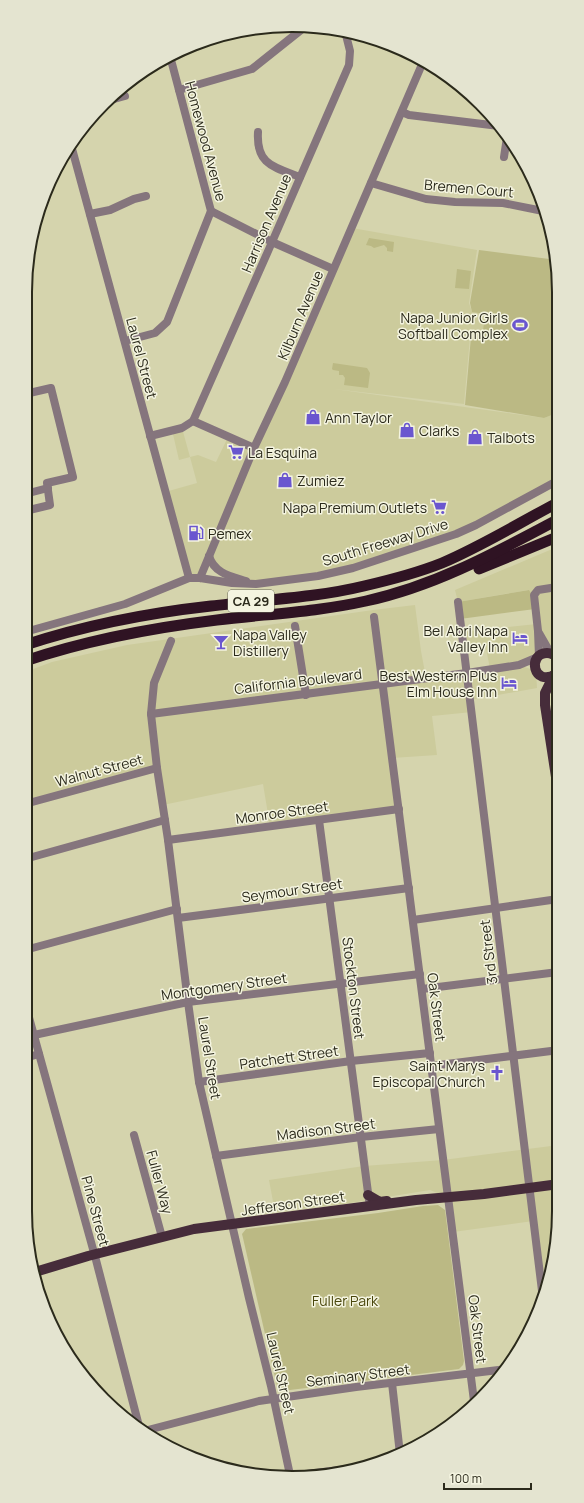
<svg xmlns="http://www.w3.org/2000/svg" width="584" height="1503" viewBox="0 0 584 1503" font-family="Manrope,sans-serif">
<rect width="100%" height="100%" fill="#d5d4ad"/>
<g fill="#cccb9c">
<path d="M352 228 477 250 469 303 472 312 485 314 482 337H470L464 404 334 389 544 418 557 413V481L496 516 353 568 256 584 211 563 200 578H189L165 492 197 483 190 457 179 460 172 430 182 428 190 457 198 455 216 462 228 437 254 448Z"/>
<path d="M557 547 558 656 544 643 538 657 519 665 536 671 537 688 470 700 472 712 432 716 437 755 392 758 399 809 270 826 263 784 163 805 157 768 25 804V672L52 662 127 645 373 610 415 605 421 651 426 678 490 669 486 648 464 651 462 632 537 624 528 590 458 602 455 590Z"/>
<path d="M559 1145V1211L550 1280 543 1299 533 1221 453 1232 447 1197 430 1190 350 1203 275 1212 269 1180 364 1166 443 1160Z"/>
</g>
<g fill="#bbb984">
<path d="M369 238 394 242 393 252 387 251V248L384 245 374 248 371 246 366 245Z"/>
<path d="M479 250 557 260V413L544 418 465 405 471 337 482 338 485 314 472 312 470 303Z"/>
<path d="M457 269 471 271 469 289 455 288Z"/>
<path d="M333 363 367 368 370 373 368 388 344 385 345 378 343 375H339V371L333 370 332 369Z"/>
<path d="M529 590 534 599 535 609 460 619 458 602Z"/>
<path d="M438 1205 445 1210 464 1361 463 1365 459 1369 282 1391 277 1386 243 1238 242 1234 246 1229 378 1213 423 1206Z"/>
</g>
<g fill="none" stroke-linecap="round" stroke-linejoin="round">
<g stroke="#85757d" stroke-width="8">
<path d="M179 90 252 69 306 26"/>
<path d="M107 101 125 96"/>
<path d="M402 112 409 115 499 126"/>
<path d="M258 132C256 165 274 167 300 177"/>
<path d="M71 145 189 578"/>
<path d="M504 157 507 137"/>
<path d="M371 183 426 199 455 202 503 203 543 211"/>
<path d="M211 211 272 242 333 269"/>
<path d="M90 214 110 210 134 199 146 196"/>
<path d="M125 341 155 333 167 322 211 211 170 56"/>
<path d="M25 394 51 388 73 477 47 483 50 505 25 511"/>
<path d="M193 421 269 249 349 65 350 51 345 31"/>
<path d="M150 436 182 428 193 421 254 448"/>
<path d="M25 494 48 488"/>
<path d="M209 556C214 573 230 576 246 581"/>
<path d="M200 578 254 448 285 382 423 62"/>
<path d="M458 602 543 1299"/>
<path d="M374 617 474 1401"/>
<path d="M295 626 306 695"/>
<path d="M25 632 125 604 189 578H200L232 583 256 584 318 576 353 568 456 534 476 525 557 481"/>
<path d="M539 633 551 654"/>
<path d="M171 641 154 683 151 714 157 768 168 840 188 1002 199 1082 249 1298 271 1386 290 1475"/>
<path d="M539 656 538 631 534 595 538 590 557 587"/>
<path d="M151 714 467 673 519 665 538 657"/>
<path d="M25 745H28"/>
<path d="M25 804 157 768"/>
<path d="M319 820 369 1200"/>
<path d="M168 840 399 809"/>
<path d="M25 859 165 820"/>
<path d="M178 918 409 888"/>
<path d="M413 920 558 899"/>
<path d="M25 950 177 909"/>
<path d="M422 989 558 972"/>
<path d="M25 1003 96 1260 139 1426"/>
<path d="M34 1035 188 1002 420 974"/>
<path d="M25 1058 39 1054"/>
<path d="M431 1066 559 1050"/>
<path d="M199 1082 351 1061 430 1053"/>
<path d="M134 1135 162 1237"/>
<path d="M216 1156 361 1137 439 1129"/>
<path d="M392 1383 400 1454"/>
<path d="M144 1431 259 1401 356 1387 507 1369"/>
<path d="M307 1474 364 1467"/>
</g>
<g stroke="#462c3a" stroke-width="10">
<path d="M556 674C533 688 527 653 547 653 552 653 555 655 558 659"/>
<path d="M554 675 545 693V705L558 790"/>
<path d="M368 1195 380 1202 387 1201"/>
<path d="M35 1272 88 1256 194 1229 416 1200 484 1194 559 1184"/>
</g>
<g stroke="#2f1323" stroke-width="11">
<path d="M479 569 557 537"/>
<path d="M25 645C86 625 148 613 211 606 261 600 315 598 364 586 390 580 417 573 442 563 482 546 519 523 557 503"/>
<path d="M25 661C87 640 151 628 217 620 266 614 317 612 366 601 435 586 495 553 557 520"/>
</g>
</g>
<defs>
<symbol id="stadium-bare" viewBox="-9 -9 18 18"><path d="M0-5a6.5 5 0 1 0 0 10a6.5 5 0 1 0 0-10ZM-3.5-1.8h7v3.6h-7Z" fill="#6a56cf" stroke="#f4f4e0" stroke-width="2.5" paint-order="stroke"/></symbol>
<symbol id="shop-bare" viewBox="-9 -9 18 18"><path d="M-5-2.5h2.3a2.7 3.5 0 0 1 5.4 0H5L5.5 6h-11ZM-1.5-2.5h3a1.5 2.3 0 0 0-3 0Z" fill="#6a56cf" stroke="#f4f4e0" stroke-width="2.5" paint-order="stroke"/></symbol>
<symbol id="supermarket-bare" viewBox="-9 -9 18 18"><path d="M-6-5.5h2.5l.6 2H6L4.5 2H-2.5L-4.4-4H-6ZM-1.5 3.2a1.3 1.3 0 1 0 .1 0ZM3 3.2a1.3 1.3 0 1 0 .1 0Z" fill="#6a56cf" stroke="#f4f4e0" stroke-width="2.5" paint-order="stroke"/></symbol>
<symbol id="fuel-bare" viewBox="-9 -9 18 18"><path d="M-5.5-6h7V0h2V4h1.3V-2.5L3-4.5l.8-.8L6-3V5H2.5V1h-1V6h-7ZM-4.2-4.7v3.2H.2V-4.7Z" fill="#6a56cf" stroke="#f4f4e0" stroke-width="2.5" paint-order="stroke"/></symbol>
<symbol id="hotel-bare" viewBox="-9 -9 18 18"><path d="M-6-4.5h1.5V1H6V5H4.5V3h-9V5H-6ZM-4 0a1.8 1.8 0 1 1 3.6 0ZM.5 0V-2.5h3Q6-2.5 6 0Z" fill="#6a56cf" stroke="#f4f4e0" stroke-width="2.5" paint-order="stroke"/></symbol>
<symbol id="bar-bare" viewBox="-9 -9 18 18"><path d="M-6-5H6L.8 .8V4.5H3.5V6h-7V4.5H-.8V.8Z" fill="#6a56cf" stroke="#f4f4e0" stroke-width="2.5" paint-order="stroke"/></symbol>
<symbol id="church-bare" viewBox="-9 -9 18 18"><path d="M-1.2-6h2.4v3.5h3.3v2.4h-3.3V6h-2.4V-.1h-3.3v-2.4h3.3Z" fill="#6a56cf" stroke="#f4f4e0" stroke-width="2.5" paint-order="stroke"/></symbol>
</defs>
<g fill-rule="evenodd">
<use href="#stadium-bare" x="509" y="314" width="22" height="22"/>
<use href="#shop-bare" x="302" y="406" width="22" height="22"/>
<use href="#shop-bare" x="396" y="419" width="22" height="22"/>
<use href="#shop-bare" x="464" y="426" width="22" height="22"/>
<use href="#supermarket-bare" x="225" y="441" width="22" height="22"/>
<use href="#shop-bare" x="274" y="469" width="22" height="22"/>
<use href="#supermarket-bare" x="428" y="496" width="22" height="22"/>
<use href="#fuel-bare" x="185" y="522" width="22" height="22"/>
<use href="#hotel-bare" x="509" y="627" width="22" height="22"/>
<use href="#bar-bare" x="210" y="631" width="22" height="22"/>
<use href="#hotel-bare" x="498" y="672" width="22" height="22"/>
<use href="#church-bare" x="486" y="1062" width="22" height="22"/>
</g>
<g text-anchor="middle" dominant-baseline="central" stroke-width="3" stroke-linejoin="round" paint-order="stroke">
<rect fill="#f4f4e0" stroke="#676756" stroke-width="1" x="228" y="590" width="46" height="22" rx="3"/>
<g font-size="13" font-weight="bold" fill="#2b2a1b">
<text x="251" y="601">CA 29</text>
</g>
<g font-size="14" fill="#2b2a1b" stroke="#f4f4e0">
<text transform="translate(206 141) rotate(75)">Homewood Avenue</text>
<text transform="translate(469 188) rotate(5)">Bremen Court</text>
<text transform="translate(266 223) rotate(-67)">Harrison Avenue</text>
<text transform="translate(300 315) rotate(-67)">Kilburn Avenue</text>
<text transform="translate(142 358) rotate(75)">Laurel Street</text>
<text transform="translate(385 542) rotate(-17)">South Freeway Drive</text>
<text transform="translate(298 681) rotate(-7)">California Boulevard</text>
<text transform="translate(99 770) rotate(-15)">Walnut Street</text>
<text transform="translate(282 812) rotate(-8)">Monroe Street</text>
<text transform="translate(292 890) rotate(-8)">Seymour Street</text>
<text transform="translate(488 952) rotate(-97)">3rd Street</text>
<text transform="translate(224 986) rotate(-8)">Montgomery Street</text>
<text transform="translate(354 988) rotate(83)">Stockton Street</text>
<text transform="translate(437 1007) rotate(83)">Oak Street</text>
<text transform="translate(289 1057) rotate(-8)">Patchett Street</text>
<text transform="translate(210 1058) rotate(81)">Laurel Street</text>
<text transform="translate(326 1129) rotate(-7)">Madison Street</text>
<text transform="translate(160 1182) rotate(75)">Fuller Way</text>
<text transform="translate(293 1203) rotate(-8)">Jefferson Street</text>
<text transform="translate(96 1211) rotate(75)">Pine Street</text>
<text transform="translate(478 1329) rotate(83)">Oak Street</text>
<text transform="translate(281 1373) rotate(77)">Laurel Street</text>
<text transform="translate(358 1375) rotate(-7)">Seminary Street</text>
</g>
<g font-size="14" fill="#2b2a1b" stroke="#f4f4e0" text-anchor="start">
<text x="508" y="317" text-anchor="end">Napa Junior Girls<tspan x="508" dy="16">Softball Complex</tspan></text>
<text x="325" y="417">Ann Taylor</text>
<text x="419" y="430">Clarks</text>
<text x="487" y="437">Talbots</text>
<text x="248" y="452">La Esquina</text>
<text x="297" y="480">Zumiez</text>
<text x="427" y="507" text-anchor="end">Napa Premium Outlets</text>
<text x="208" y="533">Pemex</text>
<text x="508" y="630" text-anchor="end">Bel Abri Napa<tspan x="508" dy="16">Valley Inn</tspan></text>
<text x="233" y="634">Napa Valley<tspan x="233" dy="16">Distillery</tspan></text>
<text x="497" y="675" text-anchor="end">Best Western Plus<tspan x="497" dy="16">Elm House Inn</tspan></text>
<text x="485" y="1065" text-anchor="end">Saint Marys<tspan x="485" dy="16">Episcopal Church</tspan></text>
</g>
<g font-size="14" fill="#4a470c" stroke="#f4f4e0">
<text x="345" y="1300">Fuller Park</text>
</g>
</g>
<path d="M0 0H584V1503H0ZM292 32H292A260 260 0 0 1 552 292V1211A260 260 0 0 1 292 1471H292A260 260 0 0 1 32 1211V292A260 260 0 0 1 292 32Z" fill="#e4e4d0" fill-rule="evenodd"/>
<path fill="none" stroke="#2b2a1b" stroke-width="2" d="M292 32H292A260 260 0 0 1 552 292V1211A260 260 0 0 1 292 1471H292A260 260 0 0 1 32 1211V292A260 260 0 0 1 292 32Z"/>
<path d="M444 1483v6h87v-6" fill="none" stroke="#2b2a1b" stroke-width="2"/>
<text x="450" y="1483" font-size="12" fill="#2b2a1b" stroke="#f4f4e0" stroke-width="3" paint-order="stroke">100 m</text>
</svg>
